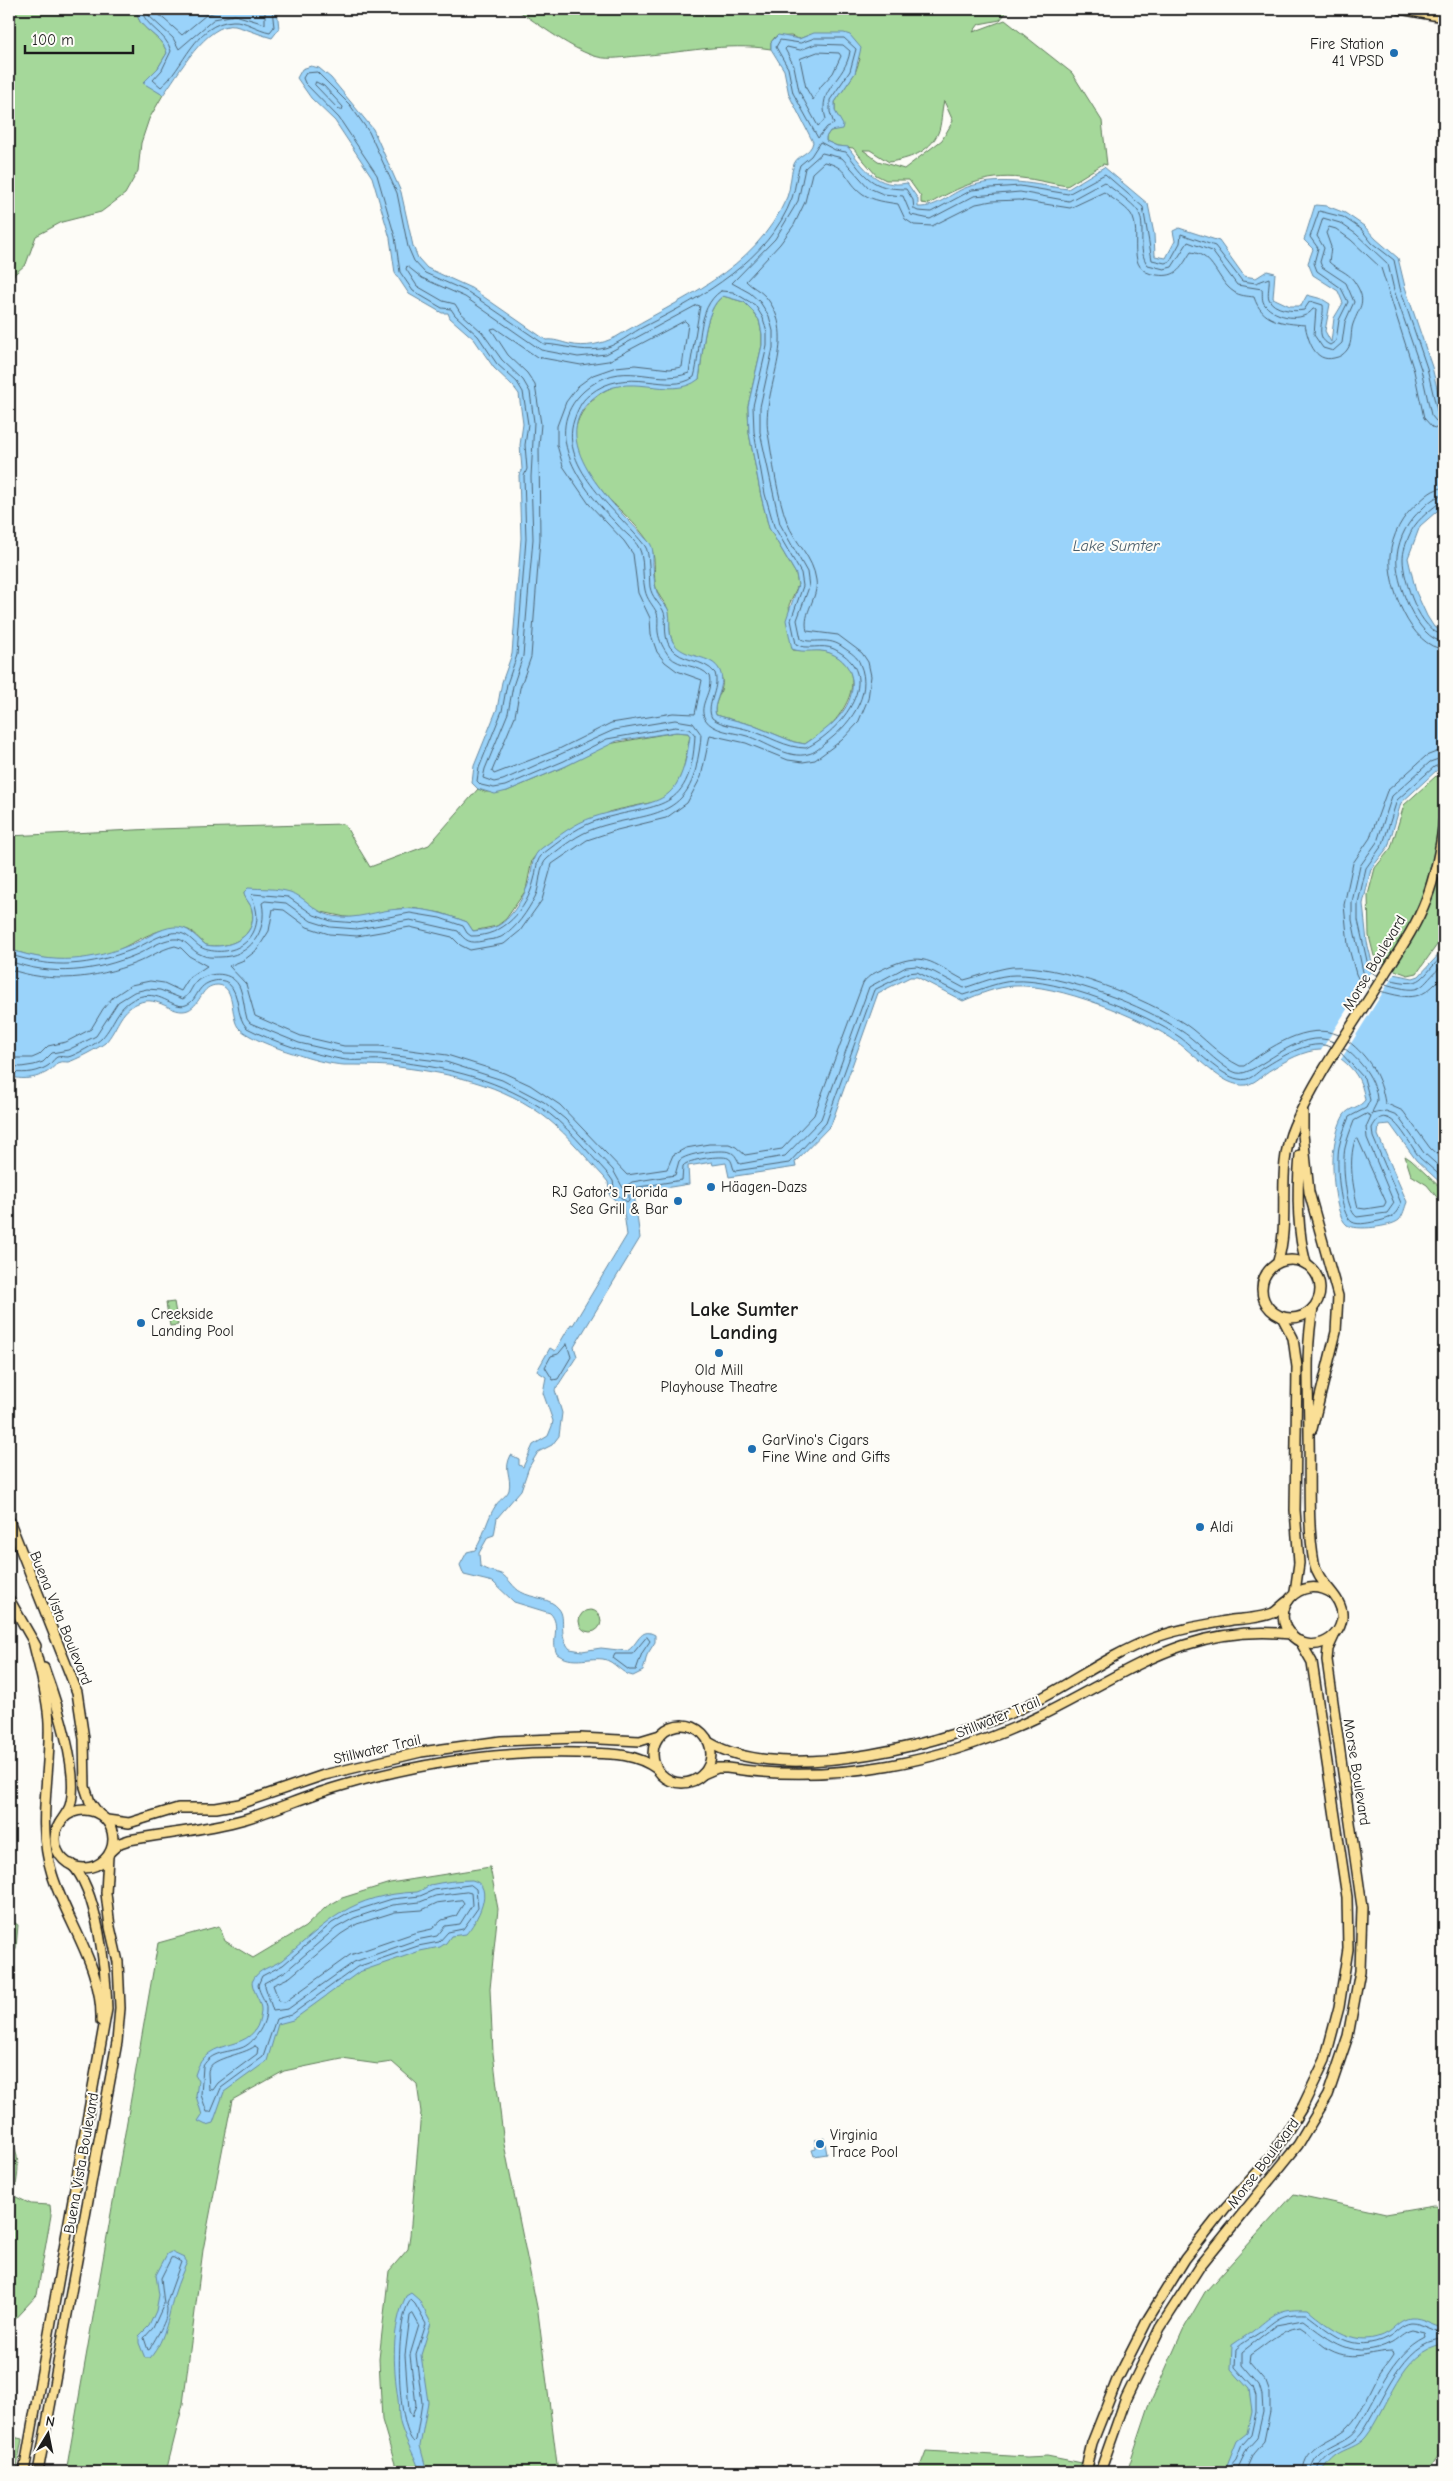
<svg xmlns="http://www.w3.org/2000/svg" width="1453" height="2481" viewBox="0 0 1453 2481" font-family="'Comic Neue',sans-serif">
<rect width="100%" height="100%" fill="#fdfcf7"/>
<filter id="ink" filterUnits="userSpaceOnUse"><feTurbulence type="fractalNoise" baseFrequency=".02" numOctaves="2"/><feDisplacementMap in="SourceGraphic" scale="10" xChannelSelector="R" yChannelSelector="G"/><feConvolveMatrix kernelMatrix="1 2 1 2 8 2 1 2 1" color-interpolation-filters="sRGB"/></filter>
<g filter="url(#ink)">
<g fill="#a5d89a" stroke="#607a5b" fill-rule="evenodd">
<path d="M9 9H137C135 29 162 34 167 53L158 68 144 82 163 95 149 119 141 143 138 171 125 194 101 212 62 222 36 236 26 264 9 279Z"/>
<path d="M516 9H1009L1000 20 979 24 973 32 1005 20 1072 73 1102 121 1107 165 1103 164 1067 186C1052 184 1036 179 1021 178 985 174 959 187 929 204L921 203V197L909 180H886L876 175 853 148 837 146 826 141V137L830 131 842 128 835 111V102L855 73 860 59 835 35H809L799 39 791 36 775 37 771 42V49C726 42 682 53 637 56 625 57 610 60 598 57 575 52 537 23 516 9ZM944 101 953 121 942 140 904 169 878 161 863 150H870L889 162C908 159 929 153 938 133 942 124 941 111 944 101Z"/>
<path d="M723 296 744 302 751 309 759 320 762 334V345L748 406 749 433 761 496 769 528 796 574 798 585 789 605 793 650C806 652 820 648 831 653 866 670 851 704 830 726 823 733 813 738 805 744L794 742 752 725 716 715C711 704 725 691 722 679 720 674 716 668 714 664 703 658 689 658 679 650 664 636 673 620 667 607 663 600 658 596 656 588 653 576 656 561 652 550 646 532 621 512 608 498 596 484 581 464 576 447 569 420 592 393 616 386 627 382 639 385 650 385 666 384 683 381 699 379 703 356 703 309 723 296Z"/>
<path d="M676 732 688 733 690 736 683 771 674 790 666 797 659 801 612 811 552 841 540 850 532 860 526 890 506 919 497 926 473 931 467 922 441 913 411 908 398 909 356 918 345 917 317 911 299 897 244 892C244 899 251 903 252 910 258 937 228 950 206 945 199 940 193 930 185 929 159 923 130 947 106 955 74 965 39 960 9 949V836L155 829 344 824 370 867 429 845 478 789 485 792 507 791 566 766 608 744Z"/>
<path d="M1436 776 1444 778C1444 850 1424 904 1386 965L1374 956 1369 936 1368 895 1375 868 1391 848 1404 805Z"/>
<path d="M1444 846V935L1417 973 1408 975 1392 969 1429 903Z"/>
<path d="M1405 1156 1411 1160 1444 1191V1206L1427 1185 1411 1175Z"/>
<path d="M174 1302 178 1325 170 1326 166 1303Z"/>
<circle cx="590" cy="1621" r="11"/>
<path d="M490 1867 498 1909 490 1989 493 2053 504 2144 538 2312 558 2472H401L395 2464 382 2420 379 2359 389 2271 408 2249 410 2235 421 2112 417 2084 392 2062 378 2064 342 2059 284 2071 232 2100 203 2250 183 2404 166 2472H66L158 1943 219 1926 225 1941 253 1958 305 1927 326 1907 342 1898 390 1883Z"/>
<path d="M9 1919 18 1925 16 1948 9 1962Z"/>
<path d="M9 2134C21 2158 19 2170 14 2196L31 2204 50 2205 51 2215 37 2295 9 2325Z"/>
<path d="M1294 2194 1386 2214 1433 2206 1444 2207V2446L1427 2472H918L926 2451 1027 2457 1047 2456 1127 2472 1149 2406 1183 2330 1205 2292Z"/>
<path d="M9 2436 22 2439 16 2472H9Z"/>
</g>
<g fill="#9ad3fa" stroke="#688aa1" fill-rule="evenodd">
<path d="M137 9H277L279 29 272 38C260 35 248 29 235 26 207 21 177 76 163 95L143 83 158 68 167 53C162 34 135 29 137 9Z"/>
<path d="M814 33H844L850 35 861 48 855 73 835 102V111L843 125 842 129 830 131 826 137V141L837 146 848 147C864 168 877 189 907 183L918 199V207C939 208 952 191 971 186 1003 176 1035 185 1068 189L1104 167 1148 204 1154 234 1155 256 1166 258 1175 241 1173 231 1179 228 1219 241 1244 276 1256 278 1267 271 1275 273 1273 298 1290 306H1301L1307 295 1322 299 1330 304 1325 331 1331 342 1334 318 1343 303 1338 291 1313 275 1308 263 1313 249 1304 240 1315 205 1327 206 1345 213 1364 226 1376 239 1398 258 1405 287 1432 367 1444 418V505L1420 526 1408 558 1416 592 1427 616 1434 627 1444 631V768L1437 770 1401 803 1388 847 1371 869 1363 904 1367 942 1372 962 1374 969 1378 971 1413 978 1419 976 1444 949V1186L1416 1160 1390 1124 1379 1125 1378 1135 1407 1202C1405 1207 1403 1216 1399 1220 1391 1227 1356 1231 1347 1225 1334 1215 1331 1163 1334 1148 1335 1138 1339 1123 1344 1115 1349 1107 1360 1108 1365 1100 1364 1095 1363 1088 1360 1082 1355 1069 1335 1050 1320 1050 1305 1050 1285 1061 1272 1069 1263 1074 1256 1083 1246 1085 1223 1088 1195 1054 1177 1042 1144 1018 1055 983 1014 986 997 987 979 994 963 1001L917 977H910L878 993 831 1125 795 1162 796 1167 729 1177 726 1163 713 1165 712 1162 688 1166 689 1184 634 1193 640 1238 574 1347 577 1356 555 1390 562 1413 559 1436 552 1445 538 1452 529 1467 521 1490 497 1518 494 1535 488 1537 479 1553 480 1566C487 1571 493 1571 501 1574 509 1578 513 1588 521 1592 533 1599 550 1597 559 1609 567 1619 557 1635 570 1649L582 1651 601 1648 627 1651C638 1645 640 1626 655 1635V1642L647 1655 643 1671 633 1676C621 1674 615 1661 603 1659 586 1657 573 1665 557 1654 550 1641 562 1625 550 1613L514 1602 493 1582 464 1575 460 1565 467 1552 475 1550C485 1535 486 1520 496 1505 500 1499 507 1496 509 1490 512 1476 503 1470 511 1455L519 1459V1465L523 1467 533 1445 548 1436 552 1426 553 1421 543 1393 546 1377 537 1371 550 1348 555 1351 571 1324 573 1325 627 1235 623 1206 610 1196 608 1182 604 1177C586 1158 569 1136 549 1120 504 1083 445 1072 389 1066 374 1065 359 1065 344 1065 329 1064 310 1059 296 1054 282 1050 247 1038 238 1027 230 1016 236 986 218 985 200 985 202 1004 188 1010 172 1016 159 994 138 1003 119 1011 118 1029 105 1043 100 1047 74 1061 68 1062 64 1062 62 1061 57 1063 47 1077 25 1082 9 1076V949C54 965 90 962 135 943 147 938 160 928 174 927 189 926 195 937 206 945 228 950 258 937 252 910 251 903 244 899 244 892L248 888C261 889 277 888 290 892 306 897 312 911 332 916 357 921 376 910 400 909 423 907 446 914 467 922L473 931C479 930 489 930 495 927 511 921 526 894 530 878 533 866 531 856 542 848 559 836 574 823 594 817 657 797 679 814 690 736L688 733 676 732 617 741 566 766 507 791 495 794 478 789 472 783 474 766 497 709 502 682 512 654 521 538 519 475 522 469 520 445 523 424 519 394 513 386 494 368 474 339 450 318 448 313H442L409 294 395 273 390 238 372 177 335 121 311 98 297 78 302 69 311 66 319 68 331 78 373 129 401 192 413 246 418 258 427 268 471 288 546 340C554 339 561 342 569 344 586 348 601 344 616 337 680 298 754 272 787 197 791 187 790 175 794 164 798 154 811 154 813 142L789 95 784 70 771 49V42L778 35 799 39ZM723 296 744 302 751 309 759 320 762 334V345L748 406 749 433 761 496 769 528 796 574 798 585 786 620 792 649C805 654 818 648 830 653 857 664 858 693 841 714 831 727 818 735 805 744L794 742 752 725 716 715C711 703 727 688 720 671 712 653 684 660 673 642 667 632 672 620 668 609 666 605 661 602 659 597 654 587 654 575 653 564 653 558 654 547 649 542 621 511 542 444 592 399 628 367 669 403 699 379 703 356 703 309 723 296Z"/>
<path d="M472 1880C497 1886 476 1923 466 1934L451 1936 446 1943 440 1947 420 1951 359 1972 293 2020 278 2024 267 2061 224 2092 213 2123 206 2125 198 2121 202 2115 196 2096 198 2080 195 2075C207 2030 256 2059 261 2012 262 2001 253 1993 252 1982 258 1968 271 1968 282 1960 330 1920 350 1895 417 1892 421 1891 426 1887 430 1885 443 1882 458 1880 472 1880Z"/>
<path d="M824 2138 827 2154 814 2156 812 2150 816 2149 815 2140Z"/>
<path d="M171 2252 184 2258 187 2262C183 2271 178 2282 175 2292 168 2314 167 2338 150 2358H145L139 2343V2336L149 2326 156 2311 159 2295 156 2275 167 2254Z"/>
<path d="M411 2293 419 2300 431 2323 421 2355 428 2402 420 2446 427 2472H420C416 2458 406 2442 401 2426 398 2417 399 2408 398 2399 393 2364 391 2329 406 2296Z"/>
<path d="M1308 2309C1329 2327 1358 2351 1388 2332 1395 2327 1401 2319 1411 2318 1423 2317 1433 2326 1444 2327V2344C1401 2349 1389 2408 1366 2437 1358 2447 1346 2448 1336 2455 1330 2459 1325 2466 1321 2472H1215L1227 2466 1237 2441 1247 2433 1252 2411 1249 2389 1231 2369 1232 2345C1240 2339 1250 2334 1258 2327 1277 2311 1283 2308 1308 2309Z"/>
</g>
<g fill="#fdfcf7">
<path d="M1444 726V770L1436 775Z"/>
<path d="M1375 965 1379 969 1395 973 1340 1061 1333 1056 1320 1052Z"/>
</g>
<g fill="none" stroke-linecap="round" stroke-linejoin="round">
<g stroke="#4e6575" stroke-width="1">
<path d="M141 9C146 29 166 32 171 51L162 70 153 80 161 87C184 69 194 23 233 21 244 20 258 30 270 32L274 27 272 9"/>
<path d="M147 9 149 16 173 38 179 49 214 19 235 15 265 24V9"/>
<path d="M155 9 156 12 182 35 206 15 225 9"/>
<path d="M815 38H844L856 49 850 71 830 100V112L834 124 827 127 818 138 793 93 788 68 776 47 780 40 800 43Z"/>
<path d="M816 44 843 45 850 51C846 80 816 88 826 119L818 126 799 91 794 66 785 49 787 47 800 50Z"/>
<path d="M818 52 839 53 841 56 833 73 821 86 813 100 806 88 800 59Z"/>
<path d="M316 82 324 86 343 107 342 110H339L315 85Z"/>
<path d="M721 291 733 292 755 305 763 318 767 333V346L753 406 754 432 765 494 774 526 801 573 803 586 791 620 796 644C807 651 822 643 834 649 887 675 841 731 806 748 786 748 769 736 749 730 737 726 722 726 712 718 705 705 720 690 715 673 703 658 682 663 670 647 662 634 668 619 663 610 658 602 652 597 650 587 649 578 650 552 645 546 620 513 558 468 574 420 577 411 581 401 589 395 628 363 669 396 694 377 702 350 695 308 721 291Z"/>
<path d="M685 321 688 324 682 367 670 369 635 365 616 367 593 375 578 386 566 402 557 426V445L563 466 589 504 624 541 633 554 638 593 650 618 651 635 657 652 665 662 677 671 702 680 695 714 673 713 611 723 559 749 494 774 492 771 515 716 520 688 531 657 540 539 539 446 541 424 535 385 527 373 508 355 491 329 495 328 537 357 581 365 608 361Z"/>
<path d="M1444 488C1433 488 1426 496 1418 503 1402 516 1392 535 1390 556 1387 585 1411 648 1444 649"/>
<path d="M1444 495C1435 496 1428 503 1422 509 1408 521 1399 537 1397 556 1394 580 1417 640 1444 642"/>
<path d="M1444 502 1439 503C1427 513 1415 521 1409 536 1406 543 1403 552 1403 559 1403 580 1420 633 1444 635"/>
<path d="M9 954C53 970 90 966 134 949 146 944 158 935 172 933 190 930 193 947 208 950 243 958 269 929 251 896L253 894 288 897 314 915 331 921 357 923 410 913 440 918 463 926 467 933 471 936C503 937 527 910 534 880 537 870 535 860 544 853 560 841 574 829 593 822 651 801 691 820 695 735L690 729 675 727 607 739 564 761 505 786 494 788 481 785 477 781 479 768 502 711 507 684 517 655 526 539 524 476 527 469 525 445 528 424 523 392 517 382 497 364 478 336 455 315 451 309 442 308 413 291 400 272 395 237 377 175 339 118 305 83 303 78 306 73 317 72 350 105 369 132 397 193 408 247 414 261 425 273 468 292 544 344C563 345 580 352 600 349 616 347 632 332 647 325 702 297 769 260 792 198 796 187 796 175 800 165L811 156 820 142 835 150 846 152C866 177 871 189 906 189L913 200 914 209 918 211 931 212 972 190 991 188 1020 186 1068 194 1105 174 1143 207 1152 260 1165 263 1170 261 1180 243 1181 234 1215 246 1242 281 1256 283 1269 278C1270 284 1267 294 1269 299 1273 310 1294 312 1304 310L1310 301 1323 305C1325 319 1313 337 1330 345L1336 341 1339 320 1348 302 1341 288 1317 271 1314 263 1318 248 1310 237 1319 211 1343 217 1361 229 1372 243 1394 260 1400 288 1427 368 1438 415 1444 417"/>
<path d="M9 961C53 977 95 972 138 954 149 949 161 940 173 939 186 937 190 951 202 955 208 958 214 957 220 957 250 957 268 931 262 903L265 901 286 903 311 921 330 927 357 929 410 920 458 931C465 941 470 944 483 941 489 939 495 940 501 937 516 930 528 910 535 897 541 886 538 865 548 858 563 846 578 834 596 828 639 813 683 822 696 768 698 757 701 745 701 734L693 723 675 720 614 730 503 780 494 782 483 778 485 769 508 713 513 686 523 656 533 539 531 477 534 422 530 392 523 380 502 360 482 332 460 312 455 304 443 301 417 286 406 269 407 266 422 278 465 297 541 350 578 357 606 354 697 305 700 306 689 373C653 387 623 356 584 391 538 433 584 491 617 524 624 533 638 541 641 553 644 565 642 578 645 590 647 600 653 605 657 613 659 618 657 627 658 632 659 641 664 649 669 656 680 668 700 664 709 676 714 691 697 705 705 719 713 732 734 732 747 736 764 741 789 760 808 754 814 753 820 748 824 744 848 727 874 695 860 664 858 657 850 652 844 648 828 635 813 645 801 639L797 620 809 587 807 572 780 524 760 432V407L773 348V331L769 316 760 302 750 293 732 283 775 239 798 201 805 168 822 153 842 158 869 188 883 194 903 196 911 215 930 219 974 196 1020 192 1069 201 1104 182C1112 189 1133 203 1138 211 1147 226 1136 251 1148 265L1164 269 1172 267 1188 242 1212 251 1237 285 1262 289C1263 295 1261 300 1265 305 1276 318 1303 323 1313 309H1316L1314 335 1323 348 1333 351 1342 343 1345 322 1354 302 1346 283 1322 267 1320 262 1324 248 1317 236 1323 218 1340 223 1356 234 1388 264 1394 290 1421 369 1431 415 1436 421 1444 423"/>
<path d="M9 969C51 984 94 979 136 963 149 958 161 949 175 946L181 948 189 956 207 966 189 978 181 991 164 983 150 981 131 985 113 997 103 1009 91 1029 66 1042 48 1046 39 1055 32 1058H9"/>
<path d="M1377 976 1369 970 1358 920V903L1366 868 1383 844 1397 800 1434 767 1444 763"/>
<path d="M1388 979C1426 989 1419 977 1444 955"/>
<path d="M1373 981 1363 972 1352 920V902L1360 866 1377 842 1392 796 1430 762 1444 757"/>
<path d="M1385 984C1427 996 1417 987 1444 964"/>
<path d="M1369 988 1360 982 1356 974 1348 945 1344 905 1353 863 1370 838 1387 791 1426 756 1444 749"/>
<path d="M1380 991C1412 1000 1422 1001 1444 974"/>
<path d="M1339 1035C1307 1021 1269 1048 1244 1066H1240C1219 1056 1204 1037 1185 1024 1147 999 1059 963 1012 967 996 969 980 976 964 980 930 962 924 950 885 968 877 972 868 975 863 983L814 1115 782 1149 745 1155 736 1147 729 1144H709L686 1148 673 1155 667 1169 627 1175 560 1105 530 1085 504 1073 447 1055 380 1046H344L301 1036 255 1016 246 984 229 966 244 960 257 950 269 931 273 909 284 910 307 927 329 934 357 936 410 927 452 937 460 945 470 950 504 944 520 931 542 900 552 864 587 840 617 830 666 818 687 803 701 777 710 735 746 743 788 760 803 762 815 760 842 740 858 723 868 699 871 676 868 662 862 653 838 635 807 631C802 612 819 598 816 580 813 557 795 543 787 522 777 495 773 462 768 433 761 387 800 339 766 297 760 290 751 287 746 281L780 244 794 225 805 202 812 173 824 162C849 167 845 181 863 194 874 201 886 202 898 204L905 219 914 225 932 226 976 204 992 201 1019 200 1070 208 1104 192C1111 198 1125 206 1131 214 1144 234 1122 271 1157 275 1178 278 1181 267 1191 252 1215 255 1216 280 1234 292 1240 296 1247 296 1254 297 1262 322 1282 323 1305 325 1308 339 1314 363 1334 358 1340 357 1344 354 1347 350 1353 342 1350 332 1353 324 1360 305 1368 302 1354 281 1348 272 1336 269 1329 262L1331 247 1326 233 1329 227 1336 229 1351 240 1381 268 1414 371 1424 418 1432 427 1444 431"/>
<path d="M1348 1041C1369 1057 1381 1077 1385 1103L1403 1111 1430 1148 1444 1161"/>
<path d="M1344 1048C1360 1060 1376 1079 1377 1100 1377 1105 1372 1109 1372 1114L1386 1111 1397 1115 1424 1153 1444 1171"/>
<path d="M1341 1053 1364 1078 1370 1100 1366 1108 1349 1117C1345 1127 1341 1137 1339 1147 1336 1161 1339 1214 1352 1222 1359 1226 1371 1222 1379 1221 1391 1218 1396 1216 1401 1203L1373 1137 1372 1128C1388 1095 1411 1148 1420 1158 1428 1165 1436 1172 1444 1179"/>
<path d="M9 1066 21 1067 34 1065 43 1062 52 1053 68 1050 96 1036 118 1002 134 992 147 989 160 990 183 999C190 995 191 987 197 981 210 971 233 971 240 988 244 998 244 1009 247 1019L250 1023 299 1043 343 1053 380 1054 446 1062 502 1080 544 1102 565 1119 613 1170 623 1188 632 1182 675 1175 679 1161C686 1153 720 1149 730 1152 736 1154 737 1160 740 1164L785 1156 821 1119 869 987 906 967 917 966 934 972 964 988C980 983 998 975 1015 975 1063 974 1144 1005 1183 1032 1197 1041 1222 1069 1237 1073 1255 1078 1298 1025 1334 1042"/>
<path d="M9 1072C21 1073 34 1074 46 1067 51 1065 52 1060 57 1057 61 1056 64 1057 68 1057 74 1056 98 1043 102 1038 115 1024 116 1007 136 998 159 988 173 1010 186 1005 199 1000 195 985 214 981 218 980 224 980 228 983 241 994 235 1016 247 1028 276 1043 308 1053 340 1059 354 1062 368 1059 382 1060 439 1066 491 1076 540 1107 566 1124 587 1151 608 1174L613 1181 615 1193 627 1202 629 1200V1192L633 1188 682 1180 683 1166C688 1159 722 1155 728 1158 733 1160 732 1168 735 1171L789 1163 826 1123 874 990 908 973 917 972 963 995C980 990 997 982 1014 981 1057 978 1146 1013 1181 1038 1195 1049 1221 1076 1238 1079 1251 1082 1255 1073 1265 1067 1281 1057 1311 1038 1331 1047"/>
<path d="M1367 1114 1371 1116 1366 1127 1367 1138 1394 1203 1387 1213 1357 1217C1345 1210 1342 1161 1345 1148 1347 1139 1351 1129 1354 1121Z"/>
<path d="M1358 1139 1386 1202 1384 1206 1365 1209 1358 1208C1353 1186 1348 1162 1355 1140Z"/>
<path d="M567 1344 571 1357 558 1379 553 1380 545 1367 551 1356 558 1354Z"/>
<path d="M647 1637 650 1641 642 1653 636 1670H629L613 1658 615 1654H632Z"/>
<path d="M471 1885 476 1889 478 1908 463 1929 448 1932 439 1942 418 1946 357 1967 291 2015 276 2019 263 2057 221 2088 211 2112H207L201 2095 203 2066C212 2051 226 2053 241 2048 254 2044 266 2024 266 2011 267 2001 259 1994 258 1985L262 1976 283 1965 332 1923 351 1912 392 1899 420 1896 434 1890Z"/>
<path d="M467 1892 471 1893 472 1905 460 1924 445 1926 437 1936 416 1940 354 1962 288 2009 273 2011 264 1983 286 1971 336 1928 354 1918 393 1905 420 1902 435 1896Z"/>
<path d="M462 1900 464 1903 456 1916 442 1920 432 1929 414 1933 350 1955 285 2002 279 2001 273 1985 290 1977 341 1934 357 1924 395 1912 422 1910 437 1903Z"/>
<path d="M255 2046 258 2048 257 2054 218 2083 213 2090 209 2089C209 2084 208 2078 208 2073 207 2057 243 2056 255 2046Z"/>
<path d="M174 2258 181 2262 166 2304C171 2317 156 2336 150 2349L148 2350 144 2338 153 2328 164 2304 161 2278 171 2258Z"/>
<path d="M411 2300 415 2304 426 2324 416 2355 422 2403 416 2440 414 2442C396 2427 394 2316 411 2300Z"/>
<path d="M413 2314 419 2325 410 2355 416 2405 412 2417 409 2411 405 2355 410 2316Z"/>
<path d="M1226 2472 1236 2460 1242 2445 1251 2435 1256 2412V2396L1253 2387 1235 2367 1236 2349C1243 2342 1252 2338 1259 2333 1278 2319 1280 2313 1306 2314 1332 2333 1352 2355 1388 2337 1396 2333 1401 2324 1411 2323 1423 2323 1433 2332 1444 2332"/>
<path d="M1236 2472 1247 2449 1257 2438 1263 2412 1262 2395 1259 2385 1242 2365V2352L1276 2325 1303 2320C1331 2341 1354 2362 1392 2342 1399 2338 1403 2332 1412 2330L1425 2333 1426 2337C1391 2354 1377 2399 1357 2429 1346 2446 1312 2446 1311 2472"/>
<path d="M1245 2472 1253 2454 1264 2441 1270 2412V2393L1266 2382 1249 2362 1250 2355C1267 2344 1279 2330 1300 2327 1309 2332 1316 2341 1325 2347 1352 2364 1368 2351 1393 2351L1394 2354C1390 2361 1384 2367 1380 2373 1371 2388 1361 2415 1348 2427 1334 2441 1304 2444 1303 2472"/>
<path d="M1317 2472C1320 2449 1351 2449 1362 2433 1383 2404 1402 2340 1444 2339"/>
</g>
<defs>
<g id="major">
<path d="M1400 9 1444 17"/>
<path d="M1303 1112V1134L1309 1192 1338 1296 1336 1332 1312 1429"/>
<path d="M1300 1155C1297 1190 1297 1230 1306 1264"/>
<circle cx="1291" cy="1289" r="29"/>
<path d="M1278 1261C1291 1218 1275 1169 1294 1126 1318 1072 1356 1021 1387 970 1401 948 1417 924 1426 900 1436 874 1441 847 1444 819"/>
<path d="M1313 1308C1305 1351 1309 1394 1309 1437 1310 1479 1307 1522 1314 1563 1318 1585 1344 1596 1342 1618 1339 1642 1311 1653 1293 1637 1266 1612 1300 1572 1333 1594"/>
<path d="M1282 1317 1293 1338 1297 1367 1295 1510 1299 1563 1295 1592"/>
<path d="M9 1520 77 1692 84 1739 85 1787 90 1802 98 1813"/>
<path d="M9 1599 36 1646"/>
<path d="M33 1641C39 1667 48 1696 49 1723 51 1776 36 1822 52 1874 67 1923 103 1967 101 2021"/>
<path d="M44 1668C56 1701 80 1772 70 1806 68 1812 63 1817 60 1823"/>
<circle cx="682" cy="1754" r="29"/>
<path d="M710 1743C785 1787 954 1742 1028 1705 1070 1685 1107 1656 1151 1639 1177 1629 1205 1625 1232 1620 1245 1619 1261 1618 1273 1613 1278 1610 1283 1604 1288 1601"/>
<path d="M703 1774 717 1768H727C834 1784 943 1763 1040 1716 1128 1673 1186 1623 1291 1634"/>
<circle cx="84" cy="1839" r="29"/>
<path d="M107 1820 129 1823 178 1808H216L239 1804 324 1775 421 1752 501 1741 580 1738 640 1741 660 1735"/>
<path d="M111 1851 120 1843 129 1840C167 1833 207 1830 245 1819 275 1810 304 1797 334 1788 413 1764 495 1751 577 1753 605 1754 633 1751 657 1769"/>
<path d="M24 2472 107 2009C106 1973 98 1888 71 1864"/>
<path d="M38 2472 117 2042 120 2008 118 1962 110 1927 106 1893 108 1856"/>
<path d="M1085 2472 1092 2443 1117 2380 1148 2319 1185 2259 1226 2207 1272 2156 1303 2106 1325 2060 1339 2007 1348 1949 1347 1897 1312 1662 1300 1641"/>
<path d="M1100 2472 1126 2398 1160 2328 1200 2266 1298 2145 1328 2095 1348 2036 1360 1971 1362 1907 1327 1660 1328 1649 1334 1636"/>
</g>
</defs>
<use href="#major" stroke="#1c1c1c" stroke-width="12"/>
<use href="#major" stroke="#fadf96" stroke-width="9"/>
</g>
</g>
<g fill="#1f6fb2" stroke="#fdfcf7" stroke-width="2">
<circle cx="1394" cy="53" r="5"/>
<circle cx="711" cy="1187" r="5"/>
<circle cx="678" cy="1201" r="5"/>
<circle cx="141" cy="1323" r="5"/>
<circle cx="719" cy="1353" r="5"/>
<circle cx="752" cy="1449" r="5"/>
<circle cx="1200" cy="1527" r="5"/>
<circle cx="820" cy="2144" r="5"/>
</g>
<g text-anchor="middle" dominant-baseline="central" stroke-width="4" stroke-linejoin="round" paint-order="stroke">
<g font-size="15" fill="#1c1c1c" stroke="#fdfcf7" text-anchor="start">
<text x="1384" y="44" text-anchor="end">Fire Station<tspan x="1384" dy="17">41 VPSD</tspan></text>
<text x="721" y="1187">Häagen-Dazs</text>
<text x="668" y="1192" text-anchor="end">RJ Gator's Florida<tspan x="668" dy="17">Sea Grill &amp; Bar</tspan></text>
<text x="151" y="1314">Creekside<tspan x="151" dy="17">Landing Pool</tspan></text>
<text x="719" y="1370" text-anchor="middle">Old Mill<tspan x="719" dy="17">Playhouse Theatre</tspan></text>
<text x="762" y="1440">GarVino's Cigars<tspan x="762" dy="17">Fine Wine and Gifts</tspan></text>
<text x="1210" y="1527">Aldi</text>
<text x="830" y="2135">Virginia<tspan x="830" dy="17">Trace Pool</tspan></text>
</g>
<g font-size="15" fill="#1c1c1c" stroke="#fdfcf7">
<text transform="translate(1374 963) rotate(-59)">Morse Boulevard</text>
<text transform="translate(61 1618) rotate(68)">Buena Vista Boulevard</text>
<text transform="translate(998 1717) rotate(-22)">Stillwater Trail</text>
<text transform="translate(377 1749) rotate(-13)">Stillwater Trail</text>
<text transform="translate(1357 1772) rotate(81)">Morse Boulevard</text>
<text transform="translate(81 2163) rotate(-80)">Buena Vista Boulevard</text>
<text transform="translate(1263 2163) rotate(-53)">Morse Boulevard</text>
</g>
<g font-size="16" font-style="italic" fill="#485c6a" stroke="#fdfcf7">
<text x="1116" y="546">Lake Sumter</text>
</g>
<g font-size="20" font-weight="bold" fill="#1c1c1c" stroke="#fdfcf7">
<text x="744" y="1309">Lake Sumter<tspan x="744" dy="23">Landing</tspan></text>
</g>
</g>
<rect width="1453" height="2481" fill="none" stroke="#fdfcf7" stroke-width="30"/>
<rect x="15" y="15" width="1423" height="2451" fill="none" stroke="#1c1c1c" stroke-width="2" filter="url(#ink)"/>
<g transform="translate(48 2434) rotate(10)" stroke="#fdfcf7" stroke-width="4" paint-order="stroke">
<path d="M0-4L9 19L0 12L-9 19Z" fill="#1c1c1c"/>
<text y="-8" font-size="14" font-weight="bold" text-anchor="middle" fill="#1c1c1c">N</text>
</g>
<path d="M25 45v8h108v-8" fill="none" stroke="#1c1c1c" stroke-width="2.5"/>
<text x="32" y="45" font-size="15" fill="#1c1c1c" stroke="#fdfcf7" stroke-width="4" paint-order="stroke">100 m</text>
</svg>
